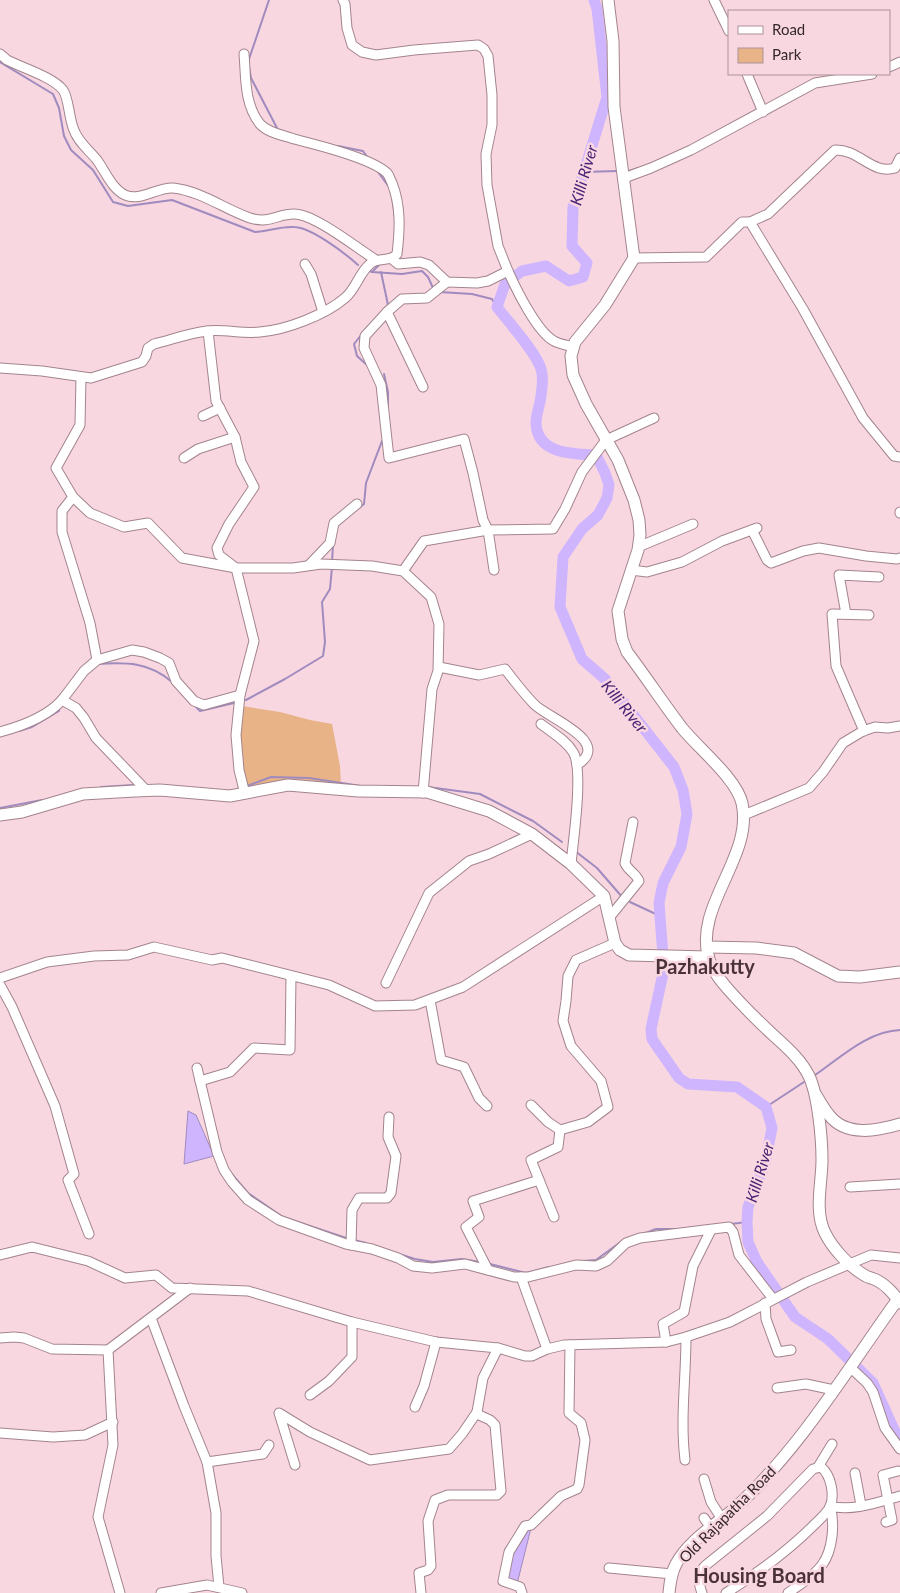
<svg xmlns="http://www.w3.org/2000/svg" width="900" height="1593" viewBox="0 0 900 1593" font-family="Lato,sans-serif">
<rect width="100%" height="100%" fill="#f9d7e1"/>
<path fill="#e9b388" d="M242 706 280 712 310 720 332 724 340 766 341 786 247 793 239 751Z"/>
<g fill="#ceb5fe" stroke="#a08bbf">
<path d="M188 1111 196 1115 214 1156 184 1164Z"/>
<path d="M526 1527 531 1528 517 1584 507 1580 510 1554Z"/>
</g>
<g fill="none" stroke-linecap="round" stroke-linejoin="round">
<g stroke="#a08bbf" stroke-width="2">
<path d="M0 62 53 94 59 108 64 136 71 150 93 170 113 202 128 206 172 200 255 232C269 231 281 226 294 227 311 227 346 254 358 265"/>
<path d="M248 62 269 0"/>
<path d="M249 67 251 78 278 130"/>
<path d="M338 146 363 151 368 158"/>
<path d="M629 171 638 168"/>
<path d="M378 172 389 187"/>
<path d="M583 172 617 171"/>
<path d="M392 196 395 218"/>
<path d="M368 270 372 272 402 274 422 271 428 277 434 290"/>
<path d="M372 272 379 265"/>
<path d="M381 272 388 305 385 308"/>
<path d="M439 292 472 294 492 299 497 307"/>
<path d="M362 334 354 344 357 356 368 366"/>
<path d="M384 374 388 392V406"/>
<path d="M359 508 364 504 366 483 382 441"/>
<path d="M332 562 333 545"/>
<path d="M97 664C126 662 149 662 172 682"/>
<path d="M246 700 285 679 323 656 325 642 322 602 330 589 332 567"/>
<path d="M194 705 200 711 234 703"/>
<path d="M19 731 32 727 59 711"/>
<path d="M148 785H153"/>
<path d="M247 786 271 777 309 778 361 786"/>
<path d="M101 787 133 785"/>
<path d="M428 787 480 794 533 821 562 842"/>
<path d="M0 808 42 800"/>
<path d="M575 851 597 868 623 898"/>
<path d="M630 902 660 916"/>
<path d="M815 1075C840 1058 868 1031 900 1030"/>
<path d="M766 1107 804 1082"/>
<path d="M230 1172 248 1193 283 1217 349 1239"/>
<path d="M731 1224 747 1222"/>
<path d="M643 1234 656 1229H677"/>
<path d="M354 1240 366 1243"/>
<path d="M399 1254 415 1259 433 1262 462 1259 480 1262"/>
<path d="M583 1261 596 1260 622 1241"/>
<path d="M490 1264 526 1273 549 1267"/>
</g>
<path stroke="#ceb5fe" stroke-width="11" d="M594 0 597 9 607 97 573 207 572 246 587 263 583 277 569 281 546 266 522 271 505 284 497 307C509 323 536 352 541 369 544 378 542 388 541 396 540 405 536 414 536 423 537 454 572 454 596 455L605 473 609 485 607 498 598 515 582 529 563 557 560 607 582 659 605 679 674 767 683 790 687 814 681 847 663 883 659 903 664 969 651 1029 652 1039 679 1078 688 1084 737 1087 766 1107 772 1128 765 1164 748 1207 747 1222 748 1242 757 1262 795 1317 828 1339 873 1383 900 1443"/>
<defs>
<g id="minor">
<path d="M343 0 345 4 347 28 352 45 362 52 376 55 414 50 478 45 484 49 488 56 492 95V125L486 154 487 185 498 246 508 271"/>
<path d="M714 0 729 31"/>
<path d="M0 54 7 60C23 68 53 77 63 90 69 98 69 120 74 130 78 142 89 150 97 160 105 171 112 189 125 195 140 202 157 187 173 188 201 191 224 209 250 218 270 224 277 214 294 214 315 214 358 249 376 260"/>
<path d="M889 67 900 62"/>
<path d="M747 74 763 112"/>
<path d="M624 178 651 168 691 150 815 83 872 74"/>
<path d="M750 222 768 214 835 150C859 149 872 175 895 168L900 158"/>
<path d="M634 258 706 257 742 222H750L803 309 863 418 894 456 900 457"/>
<path d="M392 259 398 264 420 262 429 265 447 282 477 283 488 281 508 271C516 289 537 332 554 341 559 344 567 345 573 347"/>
<path d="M305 264 311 274 323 312"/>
<path d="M447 282 427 298 402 299 387 312 365 336 364 348 381 385 389 458 464 439 473 473 483 520 488 530 494 570"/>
<path d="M387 312 423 387"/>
<path d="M0 368 42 371 91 378 142 362 146 356 148 348 154 344C171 340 189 333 207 331 224 329 243 334 260 332 286 330 325 315 345 298 356 289 359 273 370 264 378 256 390 263 397 254 400 229 401 206 392 183 390 179 389 175 387 173 371 158 317 145 294 139 283 135 268 133 260 124 244 104 246 77 244 54"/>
<path d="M81 377 80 425 56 468 73 497 90 513 124 527 148 523 182 558 236 568H293L321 564 372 566 403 571 431 597 439 624 438 671 432 689 423 793"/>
<path d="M203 416 220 408"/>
<path d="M235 437 241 462 254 487 229 524 217 548 219 555 236 568 254 641 240 695 236 735 239 770 245 794"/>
<path d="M184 458 198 449 235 437 216 401 208 331"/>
<path d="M900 512V513"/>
<path d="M752 530 767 560 771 563 803 551 819 548 866 556 897 559 900 558"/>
<path d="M638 547 693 524"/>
<path d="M309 565 330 543 334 523 357 504"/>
<path d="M631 570 647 572 682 562 722 541 757 528"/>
<path d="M403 571 424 541 488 530 553 529 565 509 582 472 606 440 654 418"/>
<path d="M846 614 839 575 879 577"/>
<path d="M97 660 132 650 144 652 160 658 169 663 176 681 194 701 204 705 240 695"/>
<path d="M439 667 479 675 505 669C515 682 524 694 535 705 550 719 613 742 577 765"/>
<path d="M62 700 84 671 97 660 90 623 62 532V511L73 497"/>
<path d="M541 724C551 732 566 740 573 752 584 769 573 842 571 864"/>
<path d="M864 731 836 666 832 614 869 615"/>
<path d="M0 732C22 726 47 717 62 700L76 708 84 718 96 738 146 790"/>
<path d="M744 815 809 788 823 772 843 743 863 731 875 727 888 728 900 726"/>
<path d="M609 918 639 881C636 873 628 871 625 863L633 822"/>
<path d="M0 978 47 962 94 956 128 955 154 947 212 960 222 958 329 985 375 1006 415 1005 463 987 604 896"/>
<path d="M386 983 429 893 469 861 489 854 532 834"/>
<path d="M0 985 12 1007 55 1106 74 1174 68 1180 89 1234"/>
<path d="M430 1000 441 1060 464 1067 479 1098 487 1106"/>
<path d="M197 1068 217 1152 224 1170 232 1182 248 1200 279 1220 346 1244 372 1249 398 1258 413 1266 432 1268 465 1264 514 1277H528L576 1265 596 1266 607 1261 626 1243 640 1238 729 1227 733 1232 739 1255 773 1299"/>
<path d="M200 1081 230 1072 254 1048 290 1050 291 976"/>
<path d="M531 1105 548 1122 560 1130"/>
<path d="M850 1187 900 1184"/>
<path d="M554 1217 531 1160 558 1147 560 1130 588 1122 608 1107 601 1081 571 1046 563 1021 566 1001 568 976 576 960 615 943"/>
<path d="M351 1245 352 1210 359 1198H387L391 1193 396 1156 388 1137 389 1117"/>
<path d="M0 1255 32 1247 88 1261 125 1278 156 1275 172 1288 248 1291 352 1322 436 1342 498 1348 525 1356H532L547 1349 564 1345 666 1342 686 1337 730 1322 807 1282 871 1255 900 1258"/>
<path d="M488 1270 466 1227 479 1217 473 1201 539 1180"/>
<path d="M521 1277 547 1349"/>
<path d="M765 1303 766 1319 778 1352 791 1350"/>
<path d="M151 1318 184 1406 207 1462 216 1513V1556L219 1587"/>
<path d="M0 1338 14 1337 24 1338 52 1349 108 1350"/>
<path d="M666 1342 663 1324 684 1312 693 1266 711 1230"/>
<path d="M851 1368 867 1383 873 1392 885 1428 900 1449"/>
<path d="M777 1388 806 1384 834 1390"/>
<path d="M310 1395 329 1381 352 1357V1322"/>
<path d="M415 1407 424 1386 436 1342"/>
<path d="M0 1433 53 1437 85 1435 113 1422"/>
<path d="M685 1460C680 1419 686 1378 686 1337"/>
<path d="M207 1462 263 1454 269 1445"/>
<path d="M295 1465 279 1413 310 1432 370 1460 449 1449 462 1434 477 1412"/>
<path d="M818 1467 832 1444"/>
<path d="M855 1473 861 1505"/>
<path d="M704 1479 711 1502 722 1519"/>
<path d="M704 1518 711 1528"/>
<path d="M886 1522 892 1520 883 1475 898 1471"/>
<path d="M609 1568 672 1574"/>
<path d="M120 1593 98 1517 113 1445 108 1350 190 1288"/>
<path d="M161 1593 207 1585 242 1593"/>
<path d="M421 1593 419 1573 428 1570 431 1566 428 1521 435 1500 448 1495H497L501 1491 495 1425 490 1420 479 1415 477 1412 483 1378 498 1348"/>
<path d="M522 1593 520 1587 503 1581 509 1552 525 1526 531 1525 561 1496 577 1489 579 1485 585 1440 581 1423 569 1413 570 1345"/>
<path d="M702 1593C698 1582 697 1574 706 1565L767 1516 813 1469 821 1467C831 1475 835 1495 830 1507 827 1513 820 1519 815 1524 788 1551 758 1573 726 1593"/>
<path d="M788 1593C799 1585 814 1576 822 1565 833 1550 835 1523 830 1506 852 1512 879 1502 900 1496"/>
</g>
<g id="major">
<path d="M608 0 613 41 614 107 634 258 605 305 575 342 571 356 573 375 586 404 618 460 634 500 639 520 640 535 638 550 618 611 622 639 627 652C646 677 663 703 682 728 698 748 736 778 742 803 754 857 693 906 709 959 712 970 720 980 727 988 741 1004 756 1019 771 1033 785 1046 800 1058 809 1076 818 1095 822 1138 822 1160 822 1183 814 1211 825 1233 833 1249 849 1266 864 1275 868 1278 874 1278 878 1281 886 1285 896 1296 900 1303"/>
<path d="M0 815 22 812 83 794 135 791 160 790 230 796 288 785 358 791 427 792 489 811 532 834 571 864 604 896 615 943 620 950 629 955 708 957"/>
<path d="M707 947 756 948 794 953 838 976 860 977 900 972"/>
<path d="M816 1095C820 1102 824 1109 829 1115 846 1137 877 1131 900 1124"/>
<path d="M669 1593C670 1583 671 1573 676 1564 688 1541 715 1525 734 1509 800 1449 846 1371 898 1299"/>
</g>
</defs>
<use href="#minor" stroke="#a3848d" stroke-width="11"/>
<use href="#major" stroke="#a3848d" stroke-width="13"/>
<use href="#minor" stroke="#fff" stroke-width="9"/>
<use href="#major" stroke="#fff" stroke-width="11"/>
</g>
<g text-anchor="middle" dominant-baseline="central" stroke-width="5" stroke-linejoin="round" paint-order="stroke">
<g font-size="15" fill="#35282c" stroke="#f9d7e1">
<text transform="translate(727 1514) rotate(-45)">Old Rajapatha Road</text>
</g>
<g font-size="16" font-style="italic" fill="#482375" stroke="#f9d7e1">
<text transform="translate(583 175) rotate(-74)">Killi River</text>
<text transform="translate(625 706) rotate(51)">Killi River</text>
<text transform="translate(759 1172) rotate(-73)">Killi River</text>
</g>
<g font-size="20" font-weight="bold" fill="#4b3239" stroke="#f9d7e1">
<text x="705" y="966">Pazhakutty</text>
<text x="759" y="1575">Housing Board</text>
</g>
</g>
<rect x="728" y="10" width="162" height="65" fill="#f9d7e1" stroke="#ab9199"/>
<rect x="738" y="26" width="25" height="8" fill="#ffffff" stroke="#ab9199"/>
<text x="772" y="35" font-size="15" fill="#35282c">Road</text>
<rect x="738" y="48" width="25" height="15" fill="#e9b388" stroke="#ab9199"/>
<text x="772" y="60" font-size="15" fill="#35282c">Park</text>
</svg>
